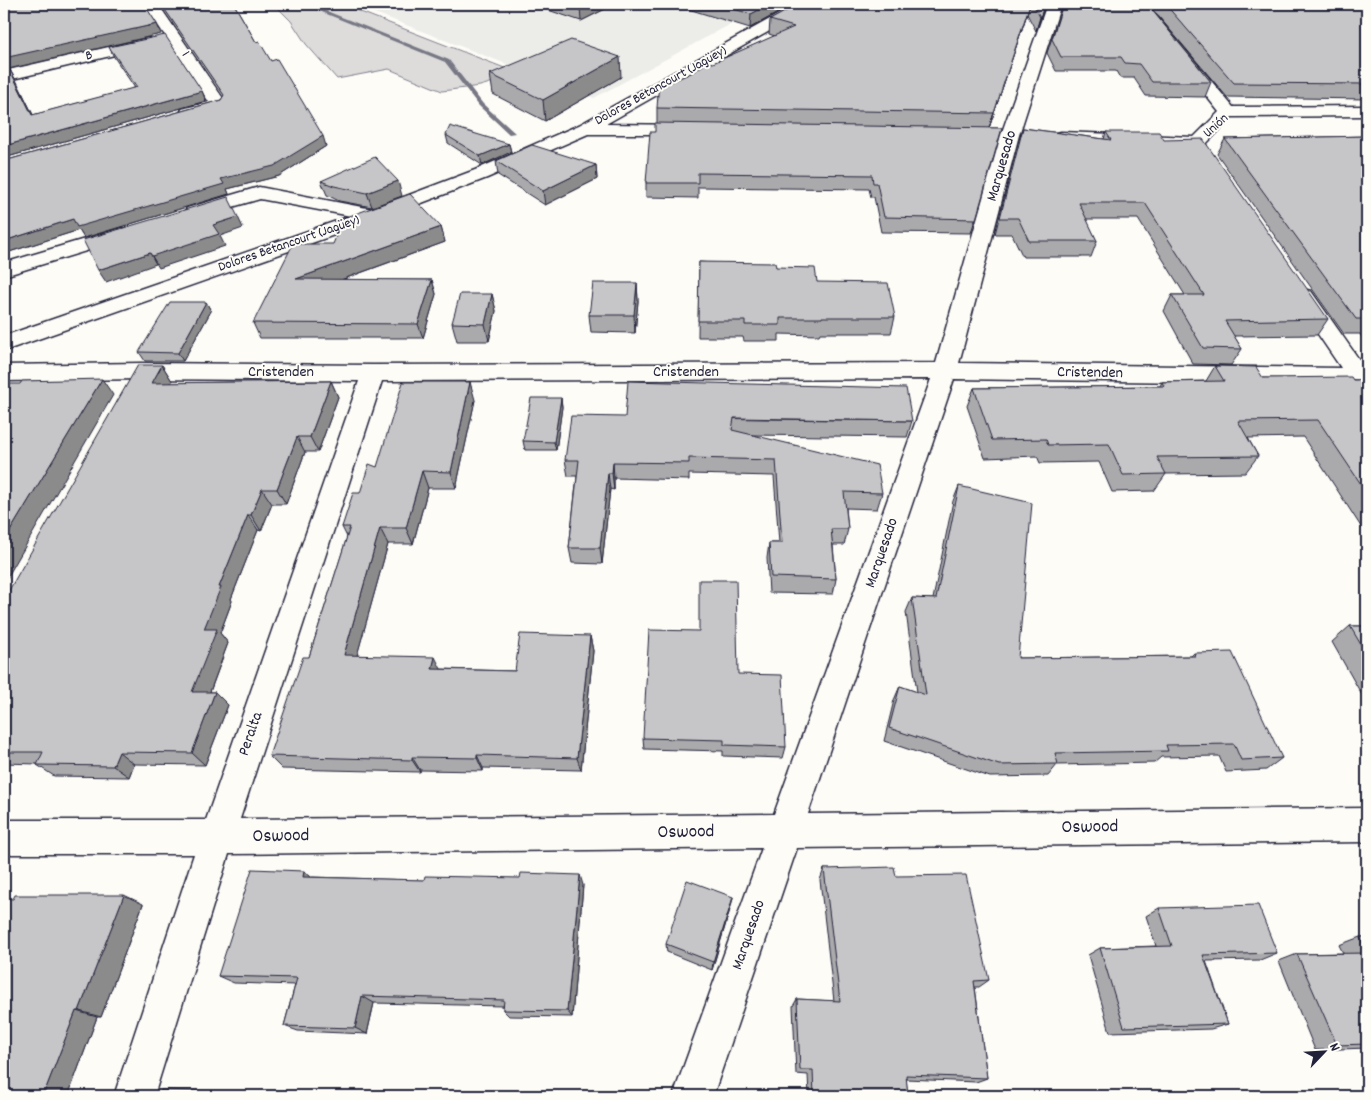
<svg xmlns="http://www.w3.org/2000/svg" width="1371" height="1100" viewBox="0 0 1371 1100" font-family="Dekko,sans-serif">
<rect width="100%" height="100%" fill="#fdfcf7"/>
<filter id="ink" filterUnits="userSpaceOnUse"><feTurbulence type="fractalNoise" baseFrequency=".02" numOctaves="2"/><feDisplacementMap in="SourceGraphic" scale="10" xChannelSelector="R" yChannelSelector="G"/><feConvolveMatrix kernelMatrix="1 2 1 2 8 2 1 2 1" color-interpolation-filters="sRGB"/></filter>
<g filter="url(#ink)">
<path fill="#ecece9" d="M352 4H768L594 98Z"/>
<path fill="#dddcdb" stroke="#807f8b" d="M274 4H340L520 74 480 86 442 91 389 69 337 79 306 44 291 21Z"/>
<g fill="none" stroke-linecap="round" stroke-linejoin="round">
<path fill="#787885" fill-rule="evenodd" d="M302 4H309L449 60 483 104 515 133 509 134 479 106 445 62Z"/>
<defs>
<g id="minor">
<path d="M144 4H158L227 104 225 108 188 118 182 117 180 113 182 109 209 102Z"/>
<path d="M797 4H814L812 7 606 124 691 125 697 126 700 130 697 134H588L487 178 380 219 4 351V336L351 216 260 199 194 218 187 216 184 212 187 208 259 187 372 209 475 170 579 125Z"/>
<path d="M1047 4H1061L1019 135 959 363 1341 368 1292 296 1295 291 1303 289 1311 291 1365 368H1367V393L1357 392 1351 384 954 379 808 814 1367 808V842L797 848 713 1096H673L762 848 229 854 154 1096H114L194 854H4V820H206L359 381 141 379 4 381V365L141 363 373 365 936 363 1001 135ZM931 379 774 814 240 819 382 381Z"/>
<path d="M1133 4H1147L1233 107 1367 106V116L1232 117 1204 146 1198 147 1055 141 1052 137 1055 133 1061 132 1194 137 1219 112Z"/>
<path d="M148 38 153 40 156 43 153 46 4 81V71Z"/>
<path d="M122 228 129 230 132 234 129 238 4 276V263Z"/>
</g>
</defs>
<use href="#minor" stroke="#22223b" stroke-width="3"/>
<use href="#minor" fill="#fdfcf7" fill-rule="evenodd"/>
</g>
<g fill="#aaaaac" stroke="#22223b">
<path d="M159 4H234L256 42 271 61 326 146 279 176 227 189 229 194 84 238 79 230 6 253 8 256 4 257V161L221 100 223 97Z"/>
<path d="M530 4H615L581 21Z"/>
<path d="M672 4H794L750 28Z"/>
<path d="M799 4H1045L1036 31 1027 14 989 128H1002L971 233 881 232 874 197H871L869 189 698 187V198L646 197V183L657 123V108L673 81 775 36 769 34 770 20Z"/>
<path d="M1062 4H1147L1211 82 1205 97 1146 96 1134 78H1120L1116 71H1056L1047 53 1063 4Z"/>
<path d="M1148 4H1364L1367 6V99L1227 97Z"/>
<path d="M109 47 202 91 206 101 4 158 16 80 33 115 135 88 114 57Z"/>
<path d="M490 74 621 77 545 121 493 94Z"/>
<path d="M1023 128 1104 139 1106 132 1164 140 1328 319 1317 335 1234 336 1242 349 1231 365 1193 364 1164 311 1172 295H1185L1138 219H1086L1097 241 1091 257H1023L1012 234H995L1018 143Z"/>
<path d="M446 135 509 144 511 152 482 165 448 143Z"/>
<path d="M1367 136V339H1363L1360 334H1344L1217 154 1225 139Z"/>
<path d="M496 161 596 165 597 179 545 205 498 175Z"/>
<path d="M321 181 402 196 372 207 339 201 327 195Z"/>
<path d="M441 227 445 242 341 280H432L436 294 423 338H260L253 323 333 244Z"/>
<path d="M699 262 776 267 817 282 895 317 891 333H820L819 335 779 334V341H744L743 337H698Z"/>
<path d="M637 283 638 301 635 333 591 332 589 315Z"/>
<path d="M492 294 496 311 489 341H457L452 323Z"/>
<path d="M206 302 211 311 183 361H145L139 352Z"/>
<path d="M162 365 172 381 171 383 331 381 338 397 318 452H305L286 504H272L261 531 258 530 231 599 232 601 220 633 228 643 210 692H215L228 705 205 765 134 764 129 777 54 776 37 765V764L4 763V599Z"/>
<path d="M1215 366 1263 378 1367 380V536L1303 437 1248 438 1258 456 1245 473 1166 474 1154 491 1112 492 1099 462 1040 463 1037 456 985 458 967 406 974 388 1160 386 1162 382 1206 381Z"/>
<path d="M561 398 562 407 556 450H525L523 441Z"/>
<path d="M475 400 456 488H428L413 544H388L357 655 441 669 515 671 590 636 593 651 581 770 483 768V771L420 770V772L282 769 269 756 309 657 347 537 342 527 360 493 377 467Z"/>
<path d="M625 417 912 421 907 437 751 435 882 493 877 509 846 508 848 529 844 545H833L836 579 833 594 769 593 767 558 769 543H779L774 476 689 474V480L614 478V490L610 489 602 564 572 563 569 548 577 476H568L565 460Z"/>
<path d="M959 486 1018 658 1191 656 1194 653 1282 758 1266 770 1226 772 1219 756 1161 757 1154 763 1057 765 1048 776 990 777 884 741 894 700 900 686 917 692 906 612 912 598 933 599 953 501Z"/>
<path d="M1350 626H1367V704L1332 642Z"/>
<path d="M738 674 786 747 783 758 723 756V751L644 749 643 738Z"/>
<path d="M824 869 896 876 989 980 979 987H975L987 1078 976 1082 906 1079 908 1096H809L808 1075 796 1074 793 1006 797 999 834 1001 820 880Z"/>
<path d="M312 877 583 885 572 1017 509 1016 503 1010V1006L374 1003 367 1034 298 1031 284 1026 295 985 234 983 218 976Z"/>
<path d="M733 897 731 906 712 970 667 952 666 944Z"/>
<path d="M143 904 101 1017H97L68 1096H4Z"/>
<path d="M1159 908 1277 953 1260 960 1206 961 1228 1024 1211 1029 1110 1032 1088 955 1100 948 1156 946 1146 916Z"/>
<path d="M1360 937H1367V1048L1315 1050 1279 961 1297 954 1343 953 1339 945Z"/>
</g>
<g fill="#8b8b8c" stroke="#22223b">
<path d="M587 4H615L581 21 580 7Z"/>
<path d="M770 4H794L750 28 751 14Z"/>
<path d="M1030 4 1027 14 989 128 994 113Z"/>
<path d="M1045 4 1036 31 1040 17Z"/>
<path d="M157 24 161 34 4 70V56Z"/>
<path d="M620 57 621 77 545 121 543 100Z"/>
<path d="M10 70 16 80 38 125 32 115Z"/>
<path d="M202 91 206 101 4 158V146Z"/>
<path d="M323 136 326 146 279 176 227 189 229 194 84 238 79 230 6 253 8 256 4 257V241L73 219 221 179Z"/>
<path d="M509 144 511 152 482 165 480 156Z"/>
<path d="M596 165 597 179 545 205 543 191Z"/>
<path d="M398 181 402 196 372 207 367 193Z"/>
<path d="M238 217 243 228 220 236 225 246 159 268 152 256 213 225Z"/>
<path d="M441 227 445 242 302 294 296 279Z"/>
<path d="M150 253 156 264 106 282 98 270Z"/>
<path d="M432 280 436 294 423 338 418 324Z"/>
<path d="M637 283 638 301 635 333 634 315Z"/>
<path d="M492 294 496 311 489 341 485 324Z"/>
<path d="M206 302 211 311 183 361 178 353Z"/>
<path d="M162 365 172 381 163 399 152 383Z"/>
<path d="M102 379 113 395 4 583V541Z"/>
<path d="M331 381 338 397 318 452 310 437Z"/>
<path d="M470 382 475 400 456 488 451 472Z"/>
<path d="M561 398 562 407 556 450 554 442Z"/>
<path d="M297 437 305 452 286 504 277 489Z"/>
<path d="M613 462 614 478V490L612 473Z"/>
<path d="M422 471 428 488 413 544 406 528Z"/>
<path d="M608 473 610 489 602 564 600 548Z"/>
<path d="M262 489 272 504 261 531 251 515Z"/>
<path d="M248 515 258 530 231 599 232 601 220 633 228 643 205 705 192 692 204 629 219 587Z"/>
<path d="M380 528 388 544 353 670 344 655Z"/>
<path d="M590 636 593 651 581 770 577 758Z"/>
<path d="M435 657 442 671 432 669Z"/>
<path d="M215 692 228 705 205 765 192 753Z"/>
<path d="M119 752 134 764 129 777 113 766Z"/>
<path d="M477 755 483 768V771L477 758Z"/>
<path d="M412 757 420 770V772L412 760Z"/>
<path d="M304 871 316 881 303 877Z"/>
<path d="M580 875 583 885 572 1017 567 1011Z"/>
<path d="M124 895 143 904 101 1017 79 1011Z"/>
<path d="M733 897 731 906 712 970 713 962Z"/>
<path d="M362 996 374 1003 367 1034 355 1028Z"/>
<path d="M76 1011 97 1017 68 1096H43Z"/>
<path d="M262 1093 278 1096H261Z"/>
</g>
<g fill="#c6c6c8" stroke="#22223b">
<path d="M4 4H144L157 24 4 58Z"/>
<path d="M161 4H234L256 42 259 41 271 61 277 59 323 136 274 166 221 179 224 184 77 227 73 219 4 241V161L221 100 224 95Z"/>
<path d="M569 4H587L580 7Z"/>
<path d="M716 4H770L751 14Z"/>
<path d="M799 4H1030L994 113 657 108 659 81 665 78 673 81 691 73 708 62 713 63 794 27 770 20Z"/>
<path d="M1033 4H1045L1040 17Z"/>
<path d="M1063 4H1147L1211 82H1152L1139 64 1125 63 1121 57H1061L1052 39Z"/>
<path d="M1165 4H1364L1367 6V84L1234 83Z"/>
<path d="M165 35 202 91 4 146V71L10 70 32 115 137 87 109 47Z"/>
<path d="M571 40 620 57 543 100 490 74Z"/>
<path d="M655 123 1002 128 976 219 884 217 877 183H873L872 175 698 173V183H646L650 132H655Z"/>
<path d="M450 126 509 144 480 156 446 135Z"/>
<path d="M1023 128 1111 140 1106 132H1159L1164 140 1203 139 1328 319 1225 321 1242 349 1203 348 1172 295H1204L1145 203H1079L1097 241H1029L1018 218H1000Z"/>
<path d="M1367 136V319H1356L1225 139Z"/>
<path d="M532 145 596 165 543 191 496 161Z"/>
<path d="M375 157 398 181 367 193 334 186 321 181Z"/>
<path d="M410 194 441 227 296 279 432 280 418 324 253 323 293 244H333L344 218Z"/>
<path d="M228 197 238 217 213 225 219 234 152 256 150 253 98 270 83 240Z"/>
<path d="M699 262 775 263 776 267 815 268 817 282 888 283 895 317H822V318H780V325H745V321H698Z"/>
<path d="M593 283H637L634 315H589Z"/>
<path d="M460 294H492L485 324 452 323Z"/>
<path d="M170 302H206L178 353 139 352Z"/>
<path d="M138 365H162L152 383 331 381 310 437H297L277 489H262L251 515H248L219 587H221L204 629H217L192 692H215L192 753 119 752 113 766 37 765 43 752H4V599Z"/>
<path d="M1215 366 1256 367 1263 378 1351 377 1353 380H1367V493L1318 420 1238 421 1258 456 1157 457 1166 474 1123 475 1109 444 1048 445 1046 439 992 440 974 388 1164 386 1162 382 1224 381Z"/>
<path d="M102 379 4 541V384H20L22 381Z"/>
<path d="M628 381 906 388 912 421 734 418 732 430 877 465 882 493 844 492 848 529H831L836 579 771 577 769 543H782L776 460 689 458V463L613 462 612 473H608L600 548H569L579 460H565L571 416 625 417Z"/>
<path d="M403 382H470L451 472 422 471 406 528H380L344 655 435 657 432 669 515 671 520 634 590 636 577 758 477 755V758L412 757V760L269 756 303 657H309L350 527H342L353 493H360L369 464 377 467Z"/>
<path d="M531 398H561L554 442 523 441Z"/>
<path d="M959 486 1032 503 1018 658 1195 656 1194 653 1232 652 1282 758 1241 760 1234 744 1166 745 1168 751 1055 753 1058 764 999 765 889 728 900 686 926 695 912 598 936 599Z"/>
<path d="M699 580H736L738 674 782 675 786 747 724 745V740L643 738 649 630 699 631Z"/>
<path d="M1350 626H1367V655Z"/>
<path d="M894 867 896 876 966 875 989 980 974 981 987 1078 906 1075 908 1096H814L813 1070H800L797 999 840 1001 824 869Z"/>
<path d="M252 869 304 871 303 877 424 880 425 876 520 878 521 873 580 875 567 1011 503 1010 504 1000 362 996 355 1028 284 1026 297 978 218 976Z"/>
<path d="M687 880 733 897 713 962 666 944Z"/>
<path d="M15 895H124L79 1011H76L43 1096H4V898L13 899Z"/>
<path d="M1258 905 1277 953 1203 955 1228 1024 1124 1027 1100 948 1172 946 1159 908Z"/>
<path d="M1360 937H1367V953Z"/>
<path d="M1367 953V1044L1337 1045 1297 954Z"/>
<path d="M161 1090 262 1093 261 1096H159Z"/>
</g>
</g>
<g text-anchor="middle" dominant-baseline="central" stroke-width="4" stroke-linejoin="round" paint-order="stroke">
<g font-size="14" fill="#22223b" stroke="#fdfcf7">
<text transform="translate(185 54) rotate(56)">1</text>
<text transform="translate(89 56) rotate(-13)">B</text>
<text transform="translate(661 86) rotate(-29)">Dolores Betancourt (Jagüey)</text>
<text transform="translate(1216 126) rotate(-42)">Unión</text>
<text transform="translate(289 244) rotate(-19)">Dolores Betancourt (Jagüey)</text>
</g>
<g font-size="16" fill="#22223b" stroke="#fdfcf7">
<text transform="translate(1002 166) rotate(-74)">Marquesado</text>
<text x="281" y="372">Cristenden</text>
<text x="686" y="372">Cristenden</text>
<text transform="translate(1090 373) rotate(1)">Cristenden</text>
<text transform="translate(882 553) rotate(-71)">Marquesado</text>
<text transform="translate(251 734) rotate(-71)">Peralta</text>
<text transform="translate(749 935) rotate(-71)">Marquesado</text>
</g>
<g font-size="19" fill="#22223b" stroke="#fdfcf7">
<text transform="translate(1090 828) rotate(-1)">Oswood</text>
<text transform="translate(686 833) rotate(-1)">Oswood</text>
<text transform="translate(281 837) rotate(-1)">Oswood</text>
</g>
</g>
<rect width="1371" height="1100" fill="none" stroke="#fdfcf7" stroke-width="20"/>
<rect x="10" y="10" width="1351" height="1080" fill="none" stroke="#22223b" stroke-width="2" filter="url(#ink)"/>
<g transform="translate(1324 1052) rotate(65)" stroke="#fdfcf7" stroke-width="4" paint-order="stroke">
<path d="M0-4L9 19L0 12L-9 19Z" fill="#22223b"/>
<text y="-8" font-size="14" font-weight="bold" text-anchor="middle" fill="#22223b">N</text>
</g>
</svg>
